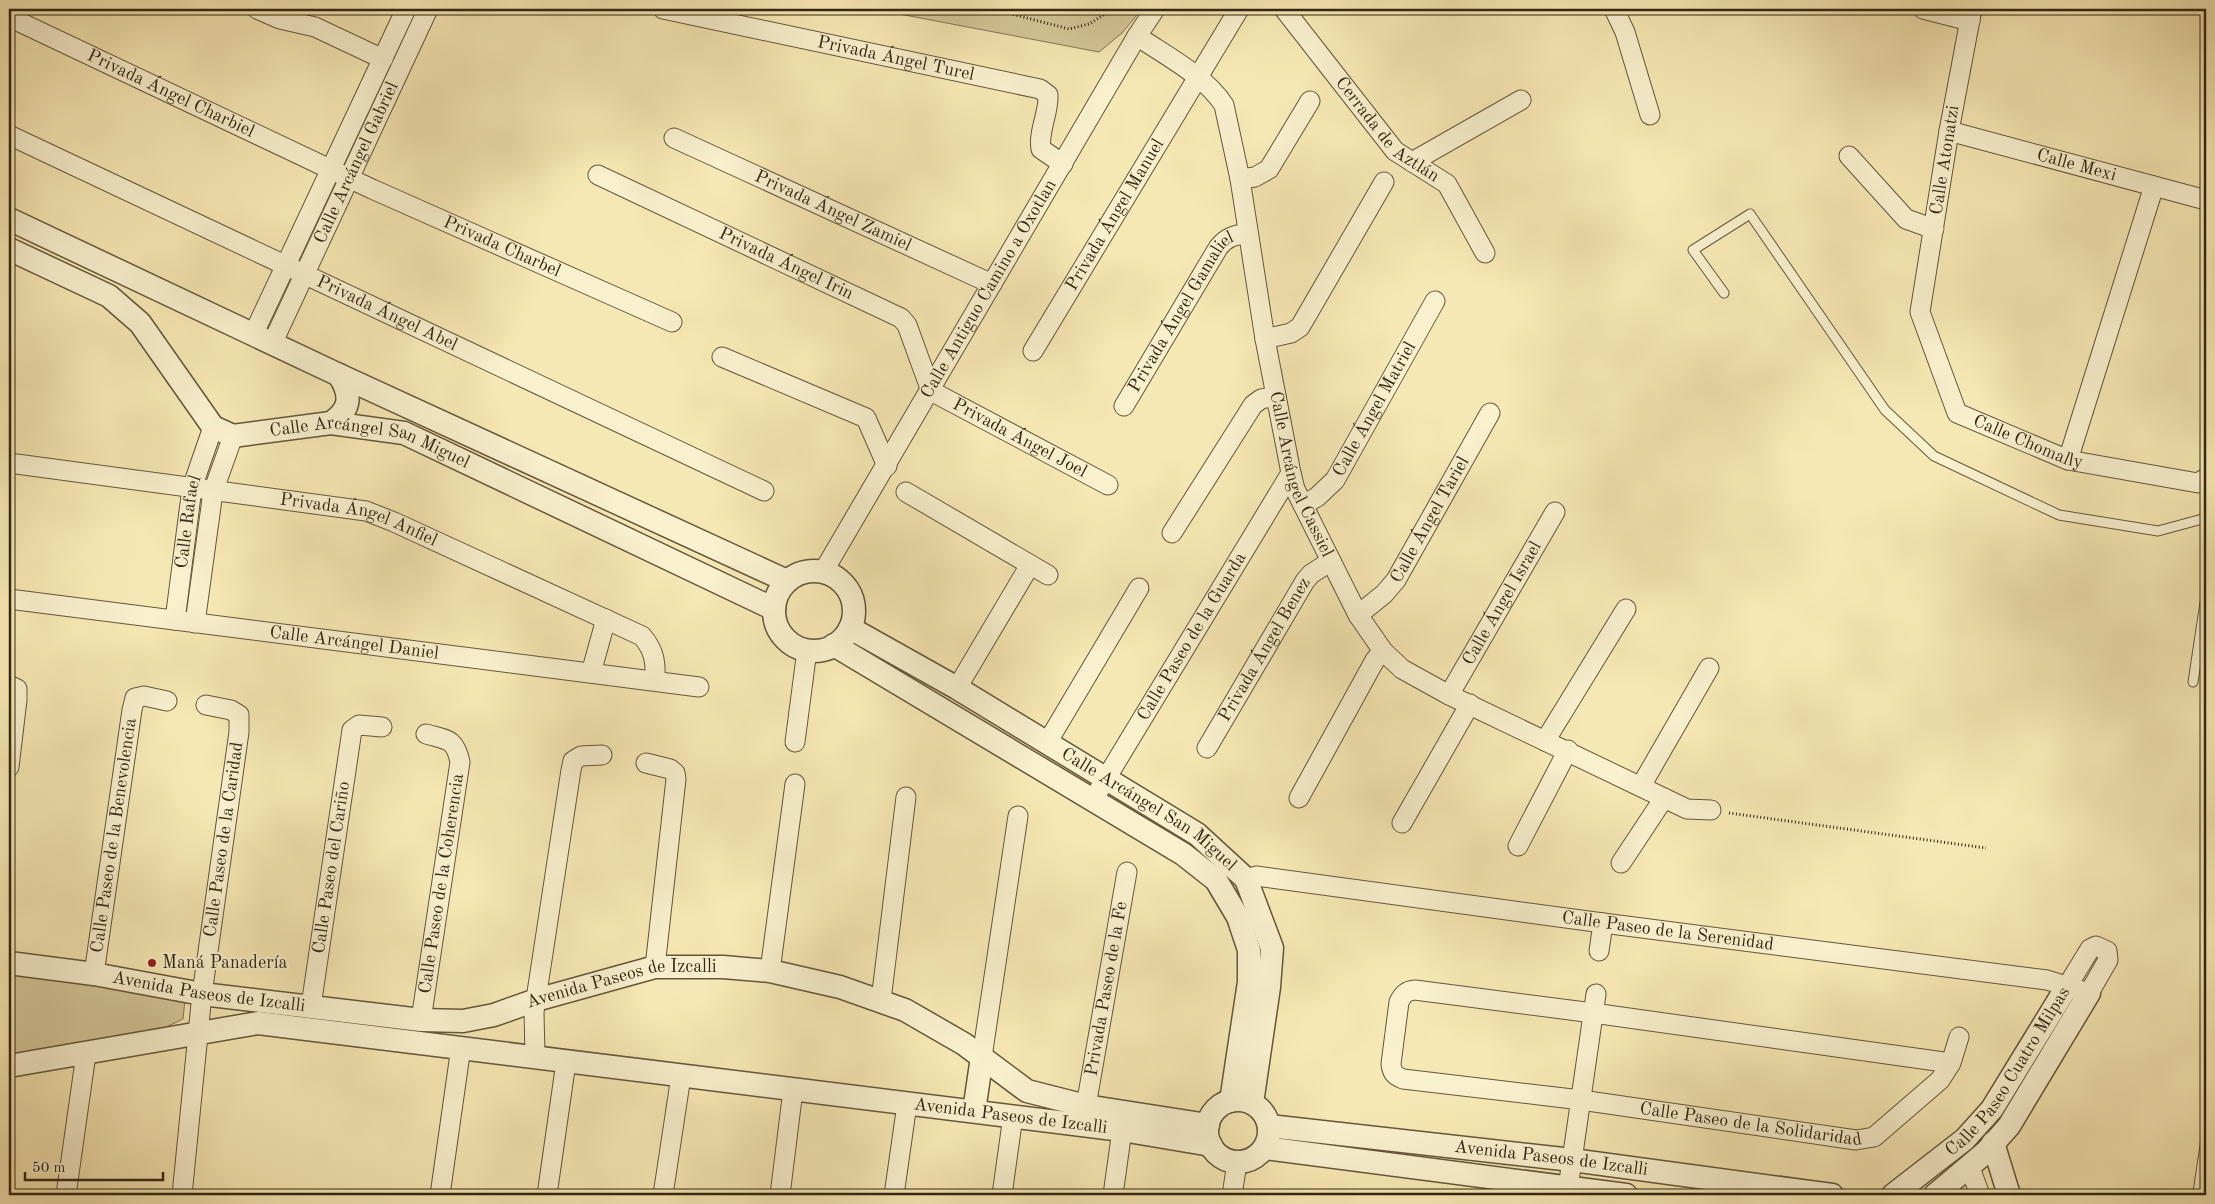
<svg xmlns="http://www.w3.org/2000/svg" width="2215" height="1204" viewBox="0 0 2215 1204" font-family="'Old Standard TT',serif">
<rect width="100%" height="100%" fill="#f6e8b4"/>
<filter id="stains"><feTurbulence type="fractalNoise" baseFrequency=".004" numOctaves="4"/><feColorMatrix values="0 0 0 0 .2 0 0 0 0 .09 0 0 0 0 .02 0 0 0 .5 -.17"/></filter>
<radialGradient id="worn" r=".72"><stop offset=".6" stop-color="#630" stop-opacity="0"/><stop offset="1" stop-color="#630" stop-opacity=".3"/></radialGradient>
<g fill="#d5c799" stroke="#847656">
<path d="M873 9H1142L1122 33 1099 52Z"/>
<path d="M9 972 185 1000 183 1019 143 1038 53 1052 9 1054Z"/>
</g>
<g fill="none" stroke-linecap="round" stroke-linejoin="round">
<defs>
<g id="service">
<path d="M1724 293 1693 250 1750 214 1885 410 1934 456 2059 515 2158 531 2206 518"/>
<path d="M2193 682 2206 596"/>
<path d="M2198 1192 2206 1139"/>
</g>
<g id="minor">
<path d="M257 9 280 19 315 27 383 59"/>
<path id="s1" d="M663 9 1040 89 1048 95C1049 113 1038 131 1041 149L1063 164"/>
<path id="s2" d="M1284 9 1395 151 1447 184 1485 253"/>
<path d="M1614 9 1625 32 1650 115"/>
<path d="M1923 9 1970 21"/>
<path id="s3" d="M1972 9 1949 131 1920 312 1957 413 2068 460 2198 483 2206 478"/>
<path id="s4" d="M9 17 372 189 672 322"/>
<path id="s5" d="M1137 36C1166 56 1204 75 1224 105L1240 179 1265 339 1291 473 1295 489 1358 615 1383 651 1402 669 1449 695 1687 809 1711 810"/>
<path id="s6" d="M1949 131 2206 200"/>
<path id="s7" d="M9 135 764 491"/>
<path id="s8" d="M674 138 992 284"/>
<path d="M1849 156 1906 219 1934 229"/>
<path d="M1412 162 1521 100"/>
<path id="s9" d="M598 175 901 318 907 325 931 391 1108 485"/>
<path d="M1240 179 1255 177 1269 169 1310 101"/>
<path d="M253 335 406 9"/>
<path d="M1265 339 1291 333 1300 327 1384 182"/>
<path id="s10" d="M272 344 428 9"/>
<path id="s11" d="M1033 351 1239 9"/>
<path d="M722 357 866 418 887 466"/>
<path id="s12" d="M1124 406 1218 248C1226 237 1235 235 1248 233"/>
<path d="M2068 460 2154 186"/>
<path id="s13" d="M9 463 366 511 394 522 642 636C654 650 656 662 655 680"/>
<path d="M906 492 1048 575"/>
<path id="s14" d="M1303 505 1317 497 1335 480 1435 301"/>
<path d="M1172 533 1253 405 1261 399 1276 396"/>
<path id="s15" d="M823 572 1137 36 1155 9"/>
<path id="s16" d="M9 599 699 687"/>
<path id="s17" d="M1358 615 1384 594 1396 580 1490 413"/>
<path id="s18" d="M175 620 192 488 213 427"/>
<path d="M195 623 213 492 233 436"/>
<path d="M591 673 606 619"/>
<path d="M9 685 17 689V700L9 767"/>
<path d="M957 688 1030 565"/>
<path id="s19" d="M1449 695 1555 512"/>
<path d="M1545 741 1626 609"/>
<path d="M795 742 807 650"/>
<path d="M1047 743 1139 588"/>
<path id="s20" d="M1207 748 1305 581 1311 574 1331 561"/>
<path d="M646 763 670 769 675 773 676 779 655 967"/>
<path d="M1641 786 1709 668"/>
<path d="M1299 798 1375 660 1383 651"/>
<path id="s21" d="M1093 800 1291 473"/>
<path d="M1402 823 1470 704"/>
<path d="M1518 846 1568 750"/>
<path d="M1621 863 1664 798"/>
<path id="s22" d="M1246 879 1256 876 1603 923 2047 980 2089 993 2108 960 2107 951 2096 946 2090 949 2068 985"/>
<path d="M1599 951 1603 923"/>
<path d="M770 971 795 784"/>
<path id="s23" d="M94 974 132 710 135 698 144 696 167 701"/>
<path d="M881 1000 906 797"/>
<path id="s24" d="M311 1006 352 730 359 725 382 727"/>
<path id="s25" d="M421 1020 460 762C455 738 447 740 426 734"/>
<path d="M535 1056 534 1012 571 770 573 761 581 756 602 755"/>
<path d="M982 1057 1018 816"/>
<path id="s26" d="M1951 1063 1593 1013 1415 990C1406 991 1403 994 1399 1002L1391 1064C1392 1073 1395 1076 1403 1079L1581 1100 1856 1140 1874 1137 1940 1080 1951 1063 1959 1037"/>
<path id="s27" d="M1086 1106 1127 872"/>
<path d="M1969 1165 1980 1195"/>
<path d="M66 1195 86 1054"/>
<path id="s28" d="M182 1195 202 994 239 732V715L231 710 206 705"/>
<path d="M440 1195 461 1047"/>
<path d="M547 1195 566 1062"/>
<path d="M663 1195 681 1076"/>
<path d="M780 1195 793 1090"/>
<path d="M894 1195 907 1104"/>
<path d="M1002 1195 1013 1116"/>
<path d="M1113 1195 1122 1130"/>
<path d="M1232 1195 1237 1163"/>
<path d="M1567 1195 1596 994"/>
</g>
<g id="tertiary">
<path d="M9 219 339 375 787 581"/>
<path id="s29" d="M9 249 109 296 140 323 213 427 233 436 331 423 404 433 774 609"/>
<path d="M331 423C351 409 352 396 339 375"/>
<circle cx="814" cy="611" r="40"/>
<path id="s30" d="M850 628 957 688 1197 834 1246 879 1272 948 1269 987 1252 1103"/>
<path d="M834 645 1183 854 1216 880 1238 917 1249 950V982L1231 1101"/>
<path id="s31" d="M9 963 94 974 202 994 421 1020 463 1021 494 1015 536 1000 655 967H723L770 971 840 987 905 1010 964 1044 1027 1091 1086 1106 1208 1125"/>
<path id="s32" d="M9 1066 258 1023 1122 1130 1211 1145"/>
<circle cx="1238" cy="1131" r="31"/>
<path d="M974 1111 982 1057"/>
<path id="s33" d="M1269 1126 1572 1160 1832 1195"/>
<path d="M1993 1143 2009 1195"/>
<path d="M1265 1148 1626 1195"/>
<path id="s34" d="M1893 1195 1965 1139 1992 1109 2068 985"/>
<path d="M1935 1195 1986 1152 2009 1126 2089 993"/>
</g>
</defs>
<use href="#service" stroke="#64563b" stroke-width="11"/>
<use href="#minor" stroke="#64563b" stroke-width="21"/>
<use href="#tertiary" stroke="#64563b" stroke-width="25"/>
<g stroke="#332613" stroke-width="3" stroke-dasharray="1 2.5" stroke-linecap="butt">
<path d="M993 9 1069 29 1089 24 1113 9"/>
<path d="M1729 813 1986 848"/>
</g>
<use href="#service" stroke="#f9f0ce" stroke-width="9"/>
<use href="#minor" stroke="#f9f0ce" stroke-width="19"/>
<use href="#tertiary" stroke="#f9f0ce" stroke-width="22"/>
</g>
<circle fill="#8f2418" stroke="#f9f0ce" stroke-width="2" cx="152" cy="963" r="5"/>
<g text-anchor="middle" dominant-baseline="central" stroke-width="4" stroke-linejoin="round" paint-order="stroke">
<g font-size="18" fill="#332613" stroke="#f9f0ce">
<text stroke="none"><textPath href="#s1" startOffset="238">Privada Ángel Turel</textPath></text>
<text stroke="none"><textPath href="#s4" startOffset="179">Privada Ángel Charbiel</textPath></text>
<text stroke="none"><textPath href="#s2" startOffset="160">Cerrada de Aztlán</textPath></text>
<text transform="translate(1945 160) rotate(-81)">Calle Atonatzi</text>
<text stroke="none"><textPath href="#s10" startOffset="200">Calle Arcángel Gabriel</textPath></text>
<text stroke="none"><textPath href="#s6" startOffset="132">Calle Mexi</textPath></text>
<text stroke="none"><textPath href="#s8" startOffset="175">Privada Ángel Zamiel</textPath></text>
<text stroke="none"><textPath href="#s11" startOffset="159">Privada Ángel Manuel</textPath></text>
<text stroke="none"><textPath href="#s4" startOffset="544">Privada Charbel</textPath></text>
<text stroke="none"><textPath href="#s9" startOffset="208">Privada Ángel Irin</textPath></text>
<text stroke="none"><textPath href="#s15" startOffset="328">Calle Antiguo Camino a Oxotlan</textPath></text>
<text stroke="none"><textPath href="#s7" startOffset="418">Privada Ángel Abel</textPath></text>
<text stroke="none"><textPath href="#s12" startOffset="110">Privada Ángel Gamaliel</textPath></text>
<text stroke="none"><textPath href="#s14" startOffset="122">Calle Ángel Matriel</textPath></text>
<text stroke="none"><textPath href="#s9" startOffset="515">Privada Ángel Joel</textPath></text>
<text stroke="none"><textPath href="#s3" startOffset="492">Calle Chomally</textPath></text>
<text stroke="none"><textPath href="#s29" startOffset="441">Calle Arcángel San Miguel</textPath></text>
<text stroke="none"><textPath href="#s5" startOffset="490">Calle Arcángel Cassiel</textPath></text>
<text stroke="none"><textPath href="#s17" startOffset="121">Calle Ángel Tariel</textPath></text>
<text stroke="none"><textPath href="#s18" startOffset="99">Calle Rafael</textPath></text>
<text stroke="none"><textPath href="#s13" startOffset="355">Privada Ángel Anfiel</textPath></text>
<text stroke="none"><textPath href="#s19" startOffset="106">Calle Ángel Israel</textPath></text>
<text stroke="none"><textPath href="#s21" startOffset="191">Calle Paseo de la Guarda</textPath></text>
<text stroke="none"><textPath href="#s16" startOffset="348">Calle Arcángel Daniel</textPath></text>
<text stroke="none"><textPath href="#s20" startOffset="114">Privada Ángel Benez</textPath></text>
<text stroke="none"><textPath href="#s30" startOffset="350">Calle Arcángel San Miguel</textPath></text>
<text stroke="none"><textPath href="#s23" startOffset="140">Calle Paseo de la Benevolencia</textPath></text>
<text stroke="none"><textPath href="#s28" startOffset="358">Calle Paseo de la Caridad</textPath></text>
<text stroke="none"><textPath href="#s24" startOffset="140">Calle Paseo del Cariño</textPath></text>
<text stroke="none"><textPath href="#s25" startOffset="138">Calle Paseo de la Coherencia</textPath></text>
<text stroke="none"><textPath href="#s22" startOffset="426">Calle Paseo de la Serenidad</textPath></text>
<text stroke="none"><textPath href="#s31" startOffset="622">Avenida Paseos de Izcalli</textPath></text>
<text stroke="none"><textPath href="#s27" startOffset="119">Privada Paseo de la Fe</textPath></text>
<text stroke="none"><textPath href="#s31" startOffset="202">Avenida Paseos de Izcalli</textPath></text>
<text stroke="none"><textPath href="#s34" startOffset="171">Calle Paseo Cuatro Milpas</textPath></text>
<text stroke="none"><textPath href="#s32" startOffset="1011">Avenida Paseos de Izcalli</textPath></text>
<text stroke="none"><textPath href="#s26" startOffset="996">Calle Paseo de la Solidaridad</textPath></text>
<text stroke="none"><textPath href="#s33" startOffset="284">Avenida Paseos de Izcalli</textPath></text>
</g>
<g font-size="18" fill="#332613" stroke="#f9f0ce" text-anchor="start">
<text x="162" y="963">Maná Panadería</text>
</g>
</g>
<rect width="2215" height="1204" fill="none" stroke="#f6e8b4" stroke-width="30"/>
<rect x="10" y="10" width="2195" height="1184" fill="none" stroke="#332613" stroke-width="2.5"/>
<rect x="15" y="15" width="2185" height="1174" fill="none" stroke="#332613"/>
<path d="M25 1172v8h138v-8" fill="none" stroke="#332613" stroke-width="2.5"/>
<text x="32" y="1172" font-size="15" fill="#332613" stroke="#f9f0ce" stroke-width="4" paint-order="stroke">50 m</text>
<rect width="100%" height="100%" filter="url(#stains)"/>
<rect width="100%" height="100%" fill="url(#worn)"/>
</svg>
